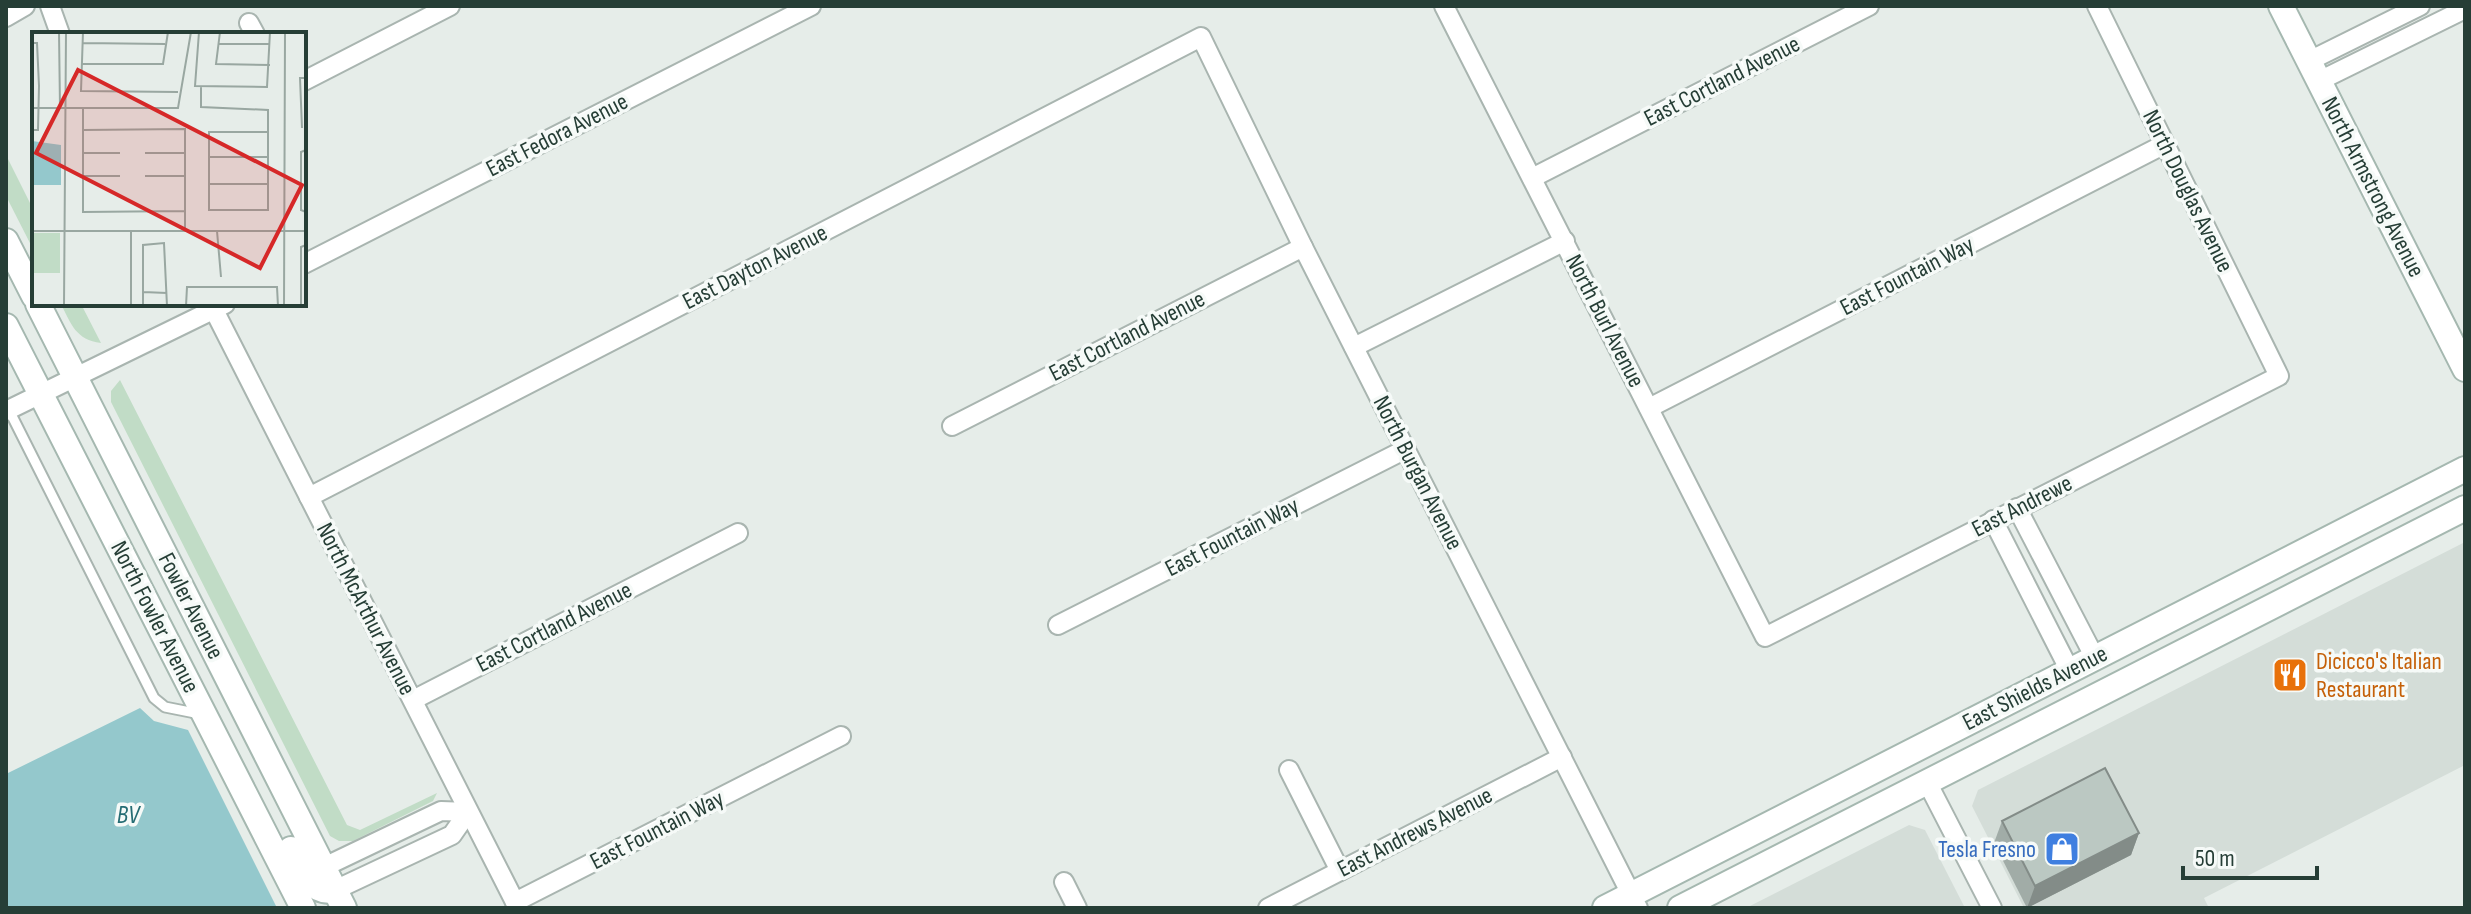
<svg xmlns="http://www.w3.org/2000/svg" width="2471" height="914" viewBox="0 0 2471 914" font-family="'Sofia Sans Condensed',sans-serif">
<rect width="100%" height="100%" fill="#e6ede9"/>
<g fill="#d4ddd8">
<path d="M2465 542V765L2204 898 2209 908H2024L1972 806 1978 790Z"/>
<path d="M1909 825 1925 830 1965 908H1746Z"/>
</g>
<g fill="#c1dcc6">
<path d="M6 155 34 211V251L6 196Z"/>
<path d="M61 304H81L101 343C76 340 71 324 61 304Z"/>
<path d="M120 380 347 825 360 830 437 793 433 801 353 841H339L330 836 111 402V391Z"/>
</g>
<path fill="#94c8cc" d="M140 708 154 721 188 730 277 908H6V774Z"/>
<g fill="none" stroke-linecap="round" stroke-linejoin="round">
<defs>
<path id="lane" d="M9 410 154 698 165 707 200 714"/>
<g id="street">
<path d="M50 6 60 34"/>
<path d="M1444 6 1765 637 2279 376 2097 6"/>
<path d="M6 17 25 6"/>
<path d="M249 23 255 34"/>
<path d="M2309 61 2420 6"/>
<path d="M304 81 450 6"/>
<path d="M2319 81 2461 11"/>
<path d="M1532 178 1869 6"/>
<path d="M304 264 811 6"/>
<path d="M214 310 518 908"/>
<path d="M1354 347 1565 241"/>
<path d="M1649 408 2165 144"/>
<path d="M6 411 225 304"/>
<path d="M952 426 1303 247"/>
<path d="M309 497 1201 37 1303 247 1638 908"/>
<path d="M2017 508 2095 658"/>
<path d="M1993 520 2070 671"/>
<path d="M1058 625 1406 449"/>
<path d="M413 700 738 533"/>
<path d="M1289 770 1340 871"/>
<path d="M1927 782 1992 908"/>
<path d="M324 867 441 811 468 812"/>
<path d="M1064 882 1077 908"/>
<path d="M335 890 452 835 468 812"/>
<path d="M515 902 841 736"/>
<path d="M1268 908 1562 757"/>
</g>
<g id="secondary">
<path d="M2281 6 2465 369"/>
<path d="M6 241 34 296"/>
<path d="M38 304 344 908"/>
<path d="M6 326 303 908"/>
<path d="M291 849C300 867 311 896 335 890"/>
<path d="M1605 908 2465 469"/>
<path d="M1680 908 2465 508"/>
</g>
</defs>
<use href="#lane" stroke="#a9b5b0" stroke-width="13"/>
<use href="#street" stroke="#a9b5b0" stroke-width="22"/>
<use href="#secondary" stroke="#a5b8b0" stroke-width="28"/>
<use href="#lane" stroke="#fff" stroke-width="9"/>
<use href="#street" stroke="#fff" stroke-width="18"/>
<use href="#secondary" stroke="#fff" stroke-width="24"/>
</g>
<path fill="#a1aca7" d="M2002 821 2139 833 2131 855 2027 908 1994 843Z"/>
<path fill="#838c88" d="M2139 833 2131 855 2027 908 2035 886Z"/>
<path fill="#bbc8c2" stroke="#838c88" stroke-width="2" d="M2105 768 2139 833 2035 886 2002 821Z"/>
<defs>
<symbol id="restaurant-square" viewBox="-11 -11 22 22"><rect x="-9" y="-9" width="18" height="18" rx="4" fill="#e8710a" stroke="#f6faf8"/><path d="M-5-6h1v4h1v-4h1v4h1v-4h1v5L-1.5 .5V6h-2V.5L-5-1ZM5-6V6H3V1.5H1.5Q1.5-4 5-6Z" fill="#fff"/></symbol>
<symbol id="shop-square" viewBox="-11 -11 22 22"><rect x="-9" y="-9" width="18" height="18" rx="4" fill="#3f7fe0" stroke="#f6faf8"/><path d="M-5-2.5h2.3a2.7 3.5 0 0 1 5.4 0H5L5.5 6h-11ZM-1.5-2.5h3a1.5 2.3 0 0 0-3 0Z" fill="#fff"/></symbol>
</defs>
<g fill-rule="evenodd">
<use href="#restaurant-square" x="2270" y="655" width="40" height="40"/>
<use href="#shop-square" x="2042" y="829" width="40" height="40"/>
</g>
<g text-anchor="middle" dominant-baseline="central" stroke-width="7" stroke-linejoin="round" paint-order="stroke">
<g font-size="24" fill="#263e36" stroke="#f6faf8">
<text transform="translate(1722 81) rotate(-27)">East Cortland Avenue</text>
<text transform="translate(557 135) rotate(-27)">East Fedora Avenue</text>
<text transform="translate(2373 187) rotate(63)">North Armstrong Avenue</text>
<text transform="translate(2188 191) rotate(64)">North Douglas Avenue</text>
<text transform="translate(755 267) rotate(-27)">East Dayton Avenue</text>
<text transform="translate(1907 276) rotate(-27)">East Fountain Way</text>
<text transform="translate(1605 321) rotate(63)">North Burl Avenue</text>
<text transform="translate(1127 336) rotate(-27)">East Cortland Avenue</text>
<text transform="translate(1418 473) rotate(63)">North Burgan Avenue</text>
<text transform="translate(2022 506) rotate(-27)">East Andrewe</text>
<text transform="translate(1232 537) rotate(-27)">East Fountain Way</text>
<text transform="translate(191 606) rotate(63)">Fowler Avenue</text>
<text transform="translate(366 609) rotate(63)">North McArthur Avenue</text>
<text transform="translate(155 617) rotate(63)">North Fowler Avenue</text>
<text transform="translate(554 627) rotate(-27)">East Cortland Avenue</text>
<text transform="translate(2035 688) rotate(-27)">East Shields Avenue</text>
<text transform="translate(657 830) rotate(-27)">East Fountain Way</text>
<text transform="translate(1415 832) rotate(-27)">East Andrews Avenue</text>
</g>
<g font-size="24" fill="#c56008" stroke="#f6faf8" text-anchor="start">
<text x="2316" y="661">Dicicco's Italian<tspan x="2316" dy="28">Restaurant</tspan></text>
</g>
<g font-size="24" fill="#366cbe" stroke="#f6faf8" text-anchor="end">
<text x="2036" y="849">Tesla Fresno</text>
</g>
<g font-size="26" font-style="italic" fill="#266d74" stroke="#f6faf8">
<text x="128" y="815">BV</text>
</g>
</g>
<g transform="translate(32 32)">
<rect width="274" height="274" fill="#e6ede9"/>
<path d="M0 201H28V241H0Z" fill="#c1dcc6"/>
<path d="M0 109 29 113V153H0Z" fill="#94c8cc"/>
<path fill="none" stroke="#99a7a1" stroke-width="2" d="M27 0 28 76M51 0 49 59 146 60M167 0 163 54 235 55 238 0M188 0 184 32 238 33M0 11H5L7 54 6 98H0M50 11 133 12M186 12H238M50 32H131L136 0M169 55V75L236 78V178H177V100H236M0 76H146L159 0M51 76V180L153 179M270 96 268 46H274M51 98 153 97V199M274 118 269 120V178L274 180M51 121H88M113 121H153M177 125H236M51 144H88M113 144H153M177 152H236M0 169 1 195M0 199H274M99 199V274M185 199 189 245M111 260 135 261M32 274 34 0M111 274V213L132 211 135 274M154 274 155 255H245L246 274M252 274 253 0M269 274V215L274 213"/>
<path fill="#d62828" fill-opacity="0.15" stroke="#d62828" stroke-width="4" d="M46 38 270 153 228 236 4 121Z"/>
<rect width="274" height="274" fill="none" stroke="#263e36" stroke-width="4"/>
</g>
<rect width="2471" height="914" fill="none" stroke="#263e36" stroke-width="16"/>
<path d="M2183 866v12h134v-12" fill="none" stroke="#263e36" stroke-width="4"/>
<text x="2195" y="866" font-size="24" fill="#263e36" stroke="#f6faf8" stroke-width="6" paint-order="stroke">50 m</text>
</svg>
